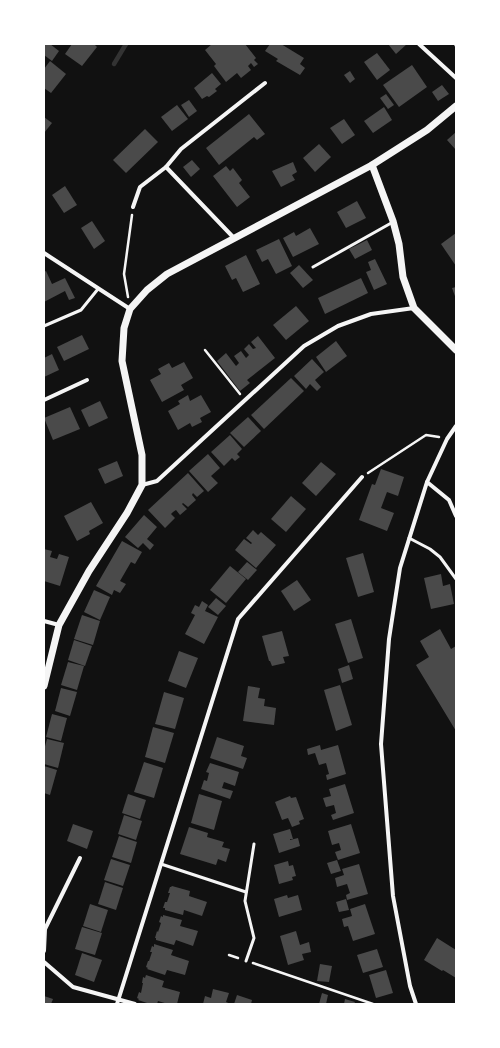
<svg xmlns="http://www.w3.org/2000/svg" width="500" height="1048" viewBox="0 0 500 1048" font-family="Montserrat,sans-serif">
<rect width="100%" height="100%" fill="#111"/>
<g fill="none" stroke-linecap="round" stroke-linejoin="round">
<path stroke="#333" stroke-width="4.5" d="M114 64 126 44"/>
</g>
<g fill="#4a4a4a">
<path d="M44 44H50L59 51 52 61 44 55Z"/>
<path d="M72 44H94L97 47 82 66 65 54Z"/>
<path d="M212 44H245L256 58 254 60 258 64 254 67 251 63 248 66 251 70 241 78 237 73 226 82 214 66 216 64 205 50Z"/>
<path d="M270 44H281L304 58 300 64 305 68 300 75 276 61 278 59 265 51Z"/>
<path d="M388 44H407L396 54Z"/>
<path d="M377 53 390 70 377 80 364 62Z"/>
<path d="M50 61 66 74 51 93 44 88V69Z"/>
<path d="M412 65 427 87 399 107 383 85Z"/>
<path d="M350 71 355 79 350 83 344 75Z"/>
<path d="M212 73 221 84 215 89 217 91 209 97 207 96 202 99 194 88Z"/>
<path d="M442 85 449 94 438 101 432 92Z"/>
<path d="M386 94 394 105 388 109 380 98Z"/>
<path d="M189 100 197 111 189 117 181 105Z"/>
<path d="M177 105 188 119 172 131 161 117Z"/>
<path d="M384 107 392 120 373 133 364 121Z"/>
<path d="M249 114 265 134 257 140 254 137 219 165 206 148Z"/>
<path d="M44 117 52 123 44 133Z"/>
<path d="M344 119 355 135 342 144 330 128Z"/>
<path d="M145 129 158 142 126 173 113 160Z"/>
<path d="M456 132V150L447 140Z"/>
<path d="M319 144 331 157 315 172 303 158Z"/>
<path d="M192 160 200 169 191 177 183 167Z"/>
<path d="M293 162 297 172 292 175 295 180 281 187 272 171Z"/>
<path d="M226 166 230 171 233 168 242 180 239 183 250 197 237 207 213 176Z"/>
<path d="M65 186 77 205 64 213 52 195Z"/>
<path d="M357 201 366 218 346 228 337 212Z"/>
<path d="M92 221 105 241 94 249 81 228Z"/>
<path d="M310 228 319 244 293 257 283 238 294 232 296 236Z"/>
<path d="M456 233V266L441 244Z"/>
<path d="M279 239 292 266 276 274 268 259 262 262 256 250Z"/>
<path d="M367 240 372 250 355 259 349 249Z"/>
<path d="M246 255 260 284 243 292 236 278 232 280 225 266Z"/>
<path d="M375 259 387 284 374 290 366 272 371 270 368 262Z"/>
<path d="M299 265 313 280 303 288 290 273Z"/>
<path d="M46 271 52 284 65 278 75 298 69 300 65 291 44 302V272Z"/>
<path d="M361 278 368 293 325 314 318 298Z"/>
<path d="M456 287V299L452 288Z"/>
<path d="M296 306 309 321 286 340 273 325Z"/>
<path d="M82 335 89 349 64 361 57 347Z"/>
<path d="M258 336 275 358 247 380 250 383 240 391 217 361 226 353 236 366 239 363 234 356 241 351 246 358 249 355 244 349 249 344 253 349 256 348 251 342Z"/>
<path d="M336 341 347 356 326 372 316 357Z"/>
<path d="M52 354 59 370 44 377V358Z"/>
<path d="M312 359 324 372 315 380 321 387 317 391 310 384 306 389 294 376Z"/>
<path d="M184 362 193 378 181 385 184 390 162 402 150 380 161 374 158 369 169 363 172 368Z"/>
<path d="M291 378 304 391 264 429 251 415Z"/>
<path d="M188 395 190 401 201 395 211 412 200 418 202 422 192 427 190 423 178 430 168 411 180 404 178 401Z"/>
<path d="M100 401 108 418 89 427 81 410Z"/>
<path d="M70 407 80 429 53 440 44 418Z"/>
<path d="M248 417 261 431 244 447 230 433Z"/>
<path d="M230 435 242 449 237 454 240 457 235 461 232 458 224 466 211 452Z"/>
<path d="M208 454 220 468 211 476 218 483 208 492 189 471Z"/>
<path d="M117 461 123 476 105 484 98 469Z"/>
<path d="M321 462 336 474 316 496 302 483Z"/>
<path d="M381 469 404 477 398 496 387 492 381 508 394 513 387 531 359 520 372 484 375 485Z"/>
<path d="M188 473 204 491 197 497 193 493 192 495 196 500 188 507 183 503 182 504 187 509 180 515 176 510 173 512 171 514 175 518 165 528 148 510Z"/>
<path d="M291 496 306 509 286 532 271 519Z"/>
<path d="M91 502 103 523 89 531 90 534 77 541 64 516Z"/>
<path d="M144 515 157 527 147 539 154 545 150 550 143 543 138 548 125 537Z"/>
<path d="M253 530 258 535 261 532 276 545 256 568 235 550 244 539 251 544 252 543 246 538Z"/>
<path d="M122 541 142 552 135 564 131 562 120 581 126 584 120 593 114 590 112 595 96 586Z"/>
<path d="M44 549 52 551 50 557 57 559 59 554 69 557 60 586 44 581Z"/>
<path d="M363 553 374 592 358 597 346 558Z"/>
<path d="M247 562 257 570 248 580 238 572Z"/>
<path d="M230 566 246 579 226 603 210 590Z"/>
<path d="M441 574 443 586 450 584 454 604 431 609 424 578Z"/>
<path d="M297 580 311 600 294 611 281 591Z"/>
<path d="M94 590 110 597 100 620 84 612Z"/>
<path d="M216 598 226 606 218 615 208 607Z"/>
<path d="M202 601 208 605 205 611 218 617 204 644 185 634 195 615 191 613 195 605 199 607Z"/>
<path d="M82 615 100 621 93 645 74 639Z"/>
<path d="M351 619 363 658 348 663 335 624Z"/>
<path d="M440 629 451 649 456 646V731L416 665 429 657 420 641Z"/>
<path d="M282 631 289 656 283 657 285 663 272 666 270 661H269L262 636Z"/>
<path d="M74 640 92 646 85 666 68 660Z"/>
<path d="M179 651 198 658 186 688 168 681Z"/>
<path d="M68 662 84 666 77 690 61 685Z"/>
<path d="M349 665 353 679 342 683 338 669Z"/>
<path d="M340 685 352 725 336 731 324 690Z"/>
<path d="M248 686 260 688 258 698 265 699 264 706 276 708 274 725 243 721Z"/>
<path d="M61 688 77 692 70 716 55 711Z"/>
<path d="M164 692 184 698 175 729 155 724Z"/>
<path d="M52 714 67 718 61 741 46 737Z"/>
<path d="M153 727 174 733 165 763 145 757Z"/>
<path d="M217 737 244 746 241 756 247 758 243 769 210 758Z"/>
<path d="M47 739 64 743 58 768 44 764V750Z"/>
<path d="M320 745 321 750 338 745 346 774 327 780 326 775 329 774 326 763 319 765 315 753 308 755 307 749Z"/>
<path d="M144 762 163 768 154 798 134 792Z"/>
<path d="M210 763 239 772 235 786 224 782 222 788 233 791 230 799 201 789 204 780 207 781 209 773 206 772Z"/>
<path d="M44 766 57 770 50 795 44 793Z"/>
<path d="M345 784 354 813 333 820 331 815 336 813 334 805 326 807 323 798 331 796 329 789Z"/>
<path d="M128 794 146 800 140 819 122 813Z"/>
<path d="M199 794 222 801 214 830 191 823Z"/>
<path d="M290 796 291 798 296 797 304 819 299 821 300 824 292 827 288 818 282 820 275 802Z"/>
<path d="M124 815 142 821 136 840 118 834Z"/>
<path d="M73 824 93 831 87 849 67 841Z"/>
<path d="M351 824 360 853 338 860 335 852 341 850 339 843 332 845 328 831Z"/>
<path d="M189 827 208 833 207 837 224 842 222 847 230 849 226 862 218 859 216 865 180 854Z"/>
<path d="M290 829 293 839H290V840L298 838 300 846 279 853 273 834Z"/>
<path d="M119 836 137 842 131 863 112 857Z"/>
<path d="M111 859 130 865 123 886 104 880Z"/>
<path d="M337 860 341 871 331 874 327 863Z"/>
<path d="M288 861 289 866 293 865 296 876 292 877 293 880 279 884 274 865Z"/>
<path d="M359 864 368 894 347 900 346 895 350 893 347 884 337 887 335 878 344 875 342 869Z"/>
<path d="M105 882 123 888 116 910 98 904Z"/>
<path d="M172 886 190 891 189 896 207 902 202 916 184 910 183 915 165 910V908H163L165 902H167L170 893H168L170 887H171Z"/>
<path d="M287 895 288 898 298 895 302 910 279 917 274 899Z"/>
<path d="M346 899 349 910 339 912 336 902Z"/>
<path d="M90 904 108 910 101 932 83 926Z"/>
<path d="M365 904 375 934 353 941 348 926 344 927 342 919 352 916 350 909Z"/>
<path d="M163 915 182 920 180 926 198 931 193 946 176 940 174 945 156 940V938H155L157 931 158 932 161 923 159 922 161 916 163 917Z"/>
<path d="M82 927 102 933 95 955 75 949Z"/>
<path d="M296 931 300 945 309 942 311 952 302 954 304 960 288 965 280 936Z"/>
<path d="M437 938 456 950V978L443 970 442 971 424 960Z"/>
<path d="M154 944 173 950 171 955 189 961 185 975 167 970 165 975 147 969 148 968 146 967 148 961H149L152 952H150L152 946 154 947Z"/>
<path d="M377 949 383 967 363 973 357 955Z"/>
<path d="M82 953 102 960 94 982 75 975Z"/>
<path d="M320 964 332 966 329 982 317 981Z"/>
<path d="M386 970 393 993 376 998 369 975Z"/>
<path d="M146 975 164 981 162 987 180 992 177 1004H168L158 1001 157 1004H150L138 1000 139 999 137 998 139 992 141 993 143 983H142L143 977 145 978Z"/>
<path d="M213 989 229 993 226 1002 231 1004H203L205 996 211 998Z"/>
<path d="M322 993 328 995 326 1004H319Z"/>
<path d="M237 995 252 1000 251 1004H234Z"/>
<path d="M44 996 53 999 51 1004H44Z"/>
<path d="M345 999 355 1002 354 1004H344Z"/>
</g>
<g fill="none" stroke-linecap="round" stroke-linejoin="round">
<g stroke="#f5f5f5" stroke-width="2.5">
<path d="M455 44 456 46"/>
<path d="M128 297 124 274 132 215"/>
<path d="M205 350 240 394"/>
<path d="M368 473 426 435 439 437"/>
<path d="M229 955 238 958"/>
<path d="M253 963 373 1004"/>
</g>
<g stroke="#f5f5f5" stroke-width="3">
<path d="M313 267 393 222"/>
<path d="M44 326 81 310 98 289"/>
<path d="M409 538 430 549 440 557 456 579"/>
<path d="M161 864 246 892"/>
<path d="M246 961 254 938 245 901 254 844"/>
</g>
<g stroke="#f5f5f5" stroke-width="4">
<path d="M419 44 456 78"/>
<path d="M166 167 234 238"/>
<path d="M133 207 140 187 166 167 181 149 265 83"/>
<path d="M44 253 130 309"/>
<path d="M44 400 87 380"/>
<path d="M427 482 449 500 456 516"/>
<path d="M142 485 157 481 304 346 338 326 371 314 414 308"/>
<path d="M44 621 59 625"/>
<path d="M44 951 45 929 80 858"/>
<path d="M44 962 73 987 135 1004"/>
<path d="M117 1004 238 619 362 477"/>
<path d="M416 1004 410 986 393 896 381 744 389 639 400 568 427 482 447 439 456 426"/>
</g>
<g stroke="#f5f5f5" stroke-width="7">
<path d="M372 165 393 221 399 244 403 277 414 308 456 350"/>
<path d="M44 686 59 625 89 571 127 513 142 485V455L122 361 124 328 130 309 147 290 167 274 372 165 427 130 456 106"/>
</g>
</g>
<rect width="500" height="1048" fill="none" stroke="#ffffff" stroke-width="90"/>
</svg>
